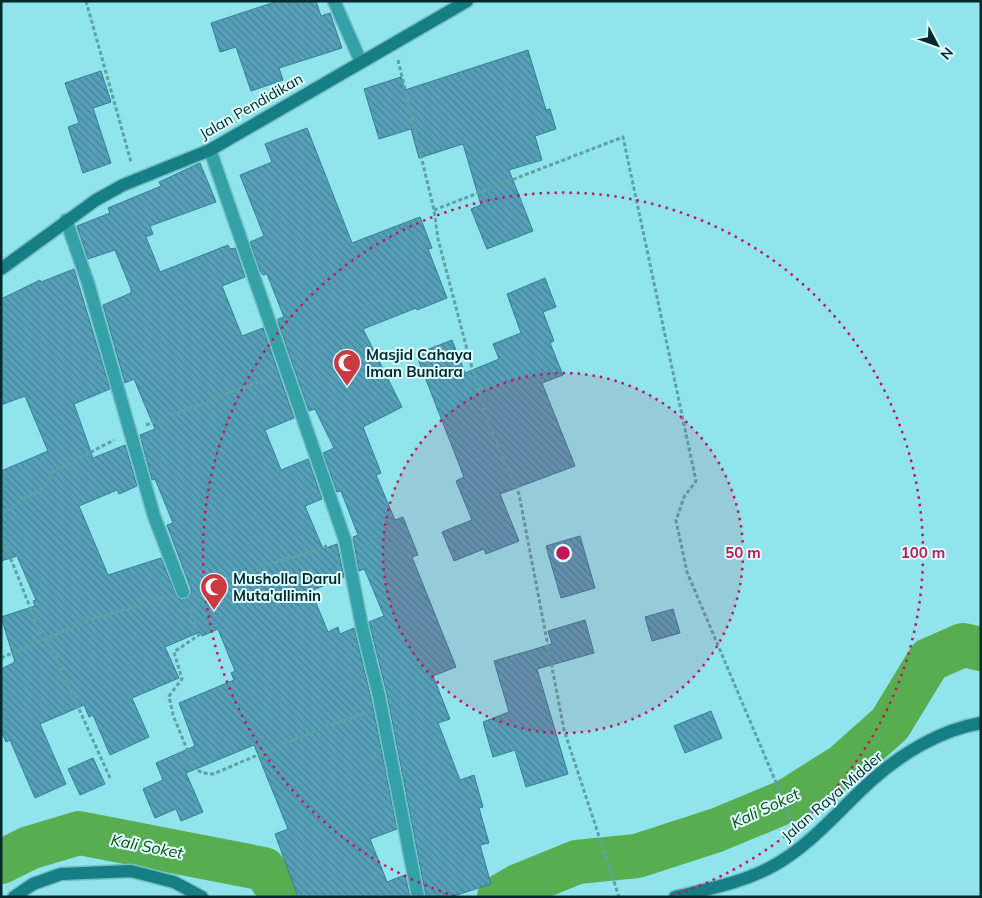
<svg xmlns="http://www.w3.org/2000/svg" width="982" height="898" viewBox="0 0 982 898" font-family="Mulish,sans-serif">
<defs>
<pattern id="building-back-hatch" width="6" height="6" patternUnits="userSpaceOnUse" patternTransform="scale(1.25)"><rect width="6" height="6" fill="#56a0b9"/><path d="M-1 5l2 2M0 0l6 6M5-1l2 2" fill="none" stroke="#458297"/></pattern>
</defs>
<rect width="100%" height="100%" fill="#90e4eb"/>
<g fill="none" stroke-linecap="round" stroke-linejoin="round">
<g stroke="#58ad51" stroke-width="44">
<path d="M1 862 29 848 79 833 264 869 284 897"/>
<path d="M499 897 518 886 577 862 637 856 717 830 787 801 844 765 890 724 929 660 963 645 981 649"/>
</g>
</g>
<g fill="url(#building-back-hatch)" stroke="#348098">
<path d="M278 1H316L321 16 330 13 342 48 279 68 283 80 251 91 236 47 220 52 211 23Z"/>
<path d="M528 50 546 110 550 109 556 129 535 136 542 160 509 170 533 231 487 249 471 209 481 205 463 144 419 158 411 129 379 139 364 89 401 77 405 90Z"/>
<path d="M101 71 111 102 93 108 111 163 83 173 68 127 79 123 65 83Z"/>
<path d="M307 128 352 243 420 217 432 248 428 249 447 298 417 310 416 308 363 329 402 407 363 427 381 473 376 475 395 520 403 517 418 555 412 557 456 667 433 676 450 719 438 723 460 780 474 775 483 807 479 808 489 843 480 845 491 884 451 897H426L387 694 369 622 384 616 367 575 364 569 359 571 353 537 358 535 341 491 337 492 323 453 334 448 315 409 309 411 278 322V319L284 317 267 274 263 275 260 271 250 242 264 236 240 175 272 162 265 144Z"/>
<path d="M200 163 216 202 150 226 153 234 146 237 160 272 228 245 230 249 235 248 245 277 222 286 242 336 263 328 294 418 265 430 281 470 308 459 322 499 305 506 323 549 337 544 344 577 311 591 328 632 338 627 340 634 354 628 371 698 397 829 370 839 387 882 405 875 410 897H298L275 834 288 829 254 745 186 773 203 812 181 821 176 809 155 818 143 789 163 780 156 763 195 746 179 703 234 680 231 673 235 671 218 629 202 636 200 632 165 647 179 678 132 698 149 737 110 755 93 715 89 717 84 705 40 724 66 784 35 798 10 740 6 742 1 731V669L15 662 1 617 35 606 33 601 36 600 17 556 1 561V471L48 451 25 396 1 405V299L40 280 41 282 74 269 110 389 74 404 93 458 125 445 137 486 119 494 117 490 79 506 108 575 161 558 176 595 181 600 186 599 191 594V589L167 525 173 523 155 479 152 480 140 435 155 429 134 379 125 383 103 305 131 293V289L115 250 88 259 77 226 110 213 108 208 161 186 159 182Z"/>
<path d="M545 278 556 307 543 312 554 341 550 343 563 375 542 383 575 466 500 494 519 541 486 554 484 549 454 561 442 532 472 520 456 481 464 477 416 354 452 340 465 373 499 359 493 344 521 333 507 294Z"/>
<path d="M580 536 595 588 561 598 546 546Z"/>
<path d="M673 609 680 633 652 641 645 617Z"/>
<path d="M585 620 594 653 537 669 568 774 526 787 515 750 493 757 483 722 509 712 494 661 552 644 548 631Z"/>
<path d="M711 711 722 738 685 753 674 726Z"/>
<path d="M93 758 105 784 80 795 68 769Z"/>
</g>
<g fill="none" stroke-linecap="round" stroke-linejoin="round">
<defs>
<g id="street">
<path d="M334 1 361 62"/>
<path d="M210 150 345 540 362 627 379 696 418 897"/>
<path d="M66 220 88 283 154 516 183 592"/>
</g>
<g id="secondary">
<path d="M1 269 96 200 123 185 210 150 467 1"/>
<path d="M14 897 33 884 61 874 131 871 174 882 202 897"/>
<path d="M675 897C708 889 742 883 773 866 811 845 839 810 871 781 901 754 940 730 981 723"/>
</g>
</defs>
<use href="#street" stroke="#74bfc5" stroke-width="15"/>
<use href="#secondary" stroke="#74bfc5" stroke-width="15"/>
<g stroke="#5da1a7" stroke-width="3" stroke-dasharray="4 2.5" stroke-linecap="butt">
<path d="M86 1 131 162"/>
<path d="M398 60 434 210 438 239 470 361 490 428 519 494 564 730 619 897"/>
<path d="M434 210 623 137 696 481 684 497 676 521 687 572 780 792 794 831"/>
<path d="M146 425 271 377"/>
<path d="M1 514 44 487 53 472 114 440"/>
<path d="M1 534 43 640"/>
<path d="M200 587 327 546"/>
<path d="M189 609 199 635 174 652 182 679 169 696 173 715 195 769 203 773 213 774 322 728 365 713"/>
<path d="M47 638 110 778"/>
<path d="M1 658 87 621 165 597"/>
</g>
<use href="#street" stroke="#34a1a9" stroke-width="12"/>
<use href="#secondary" stroke="#167e85" stroke-width="12"/>
</g>
<circle cx="563" cy="553" r="180" fill="#c2185b" fill-opacity=".12"/>
<g fill="none" stroke="#c2185b" stroke-width="2.5" stroke-dasharray="2.5 5">
<circle cx="563" cy="553" r="180"/>
<path d="M455 896A360 360 0 1 1 671 896"/>
</g>
<defs>
<symbol id="mosque-pin" viewBox="-11 -11 22 30"><path d="M0 17L-7.5 6A9.5 9.5 0 1 1 7.5 6Z" fill="#ca3a42" stroke="#dcfcfe"/><path d="M3.5-4.9A6 6 0 1 0 3.5 4.9A5 5 0 1 1 3.5-4.9Z" fill="#fff"/></symbol>
</defs>
<g fill-rule="evenodd">
<use href="#mosque-pin" x="331" y="347" width="32" height="43"/>
<use href="#mosque-pin" x="198" y="571" width="32" height="43"/>
</g>
<g text-anchor="middle" dominant-baseline="central" stroke-width="4" stroke-linejoin="round" paint-order="stroke">
<g font-size="15" fill="#02292b" stroke="#dcfcfe">
<text transform="translate(251 106) rotate(-30)">Jalan Pendidikan</text>
<text transform="translate(832 796) rotate(-41)">Jalan Raya Midder</text>
</g>
<g font-size="15" font-weight="bold" fill="#02292b" stroke="#dcfcfe" text-anchor="start">
<text x="366" y="354">Masjid Cahaya<tspan x="366" dy="17">Iman Buniara</tspan></text>
<text x="233" y="578">Musholla Darul<tspan x="233" dy="17">Muta'allimin</tspan></text>
</g>
<g font-size="16" font-style="italic" fill="#114c0d" stroke="#dcfcfe">
<text transform="translate(765 808) rotate(-25)">Kali Soket</text>
<text transform="translate(147 846) rotate(11)">Kali Soket</text>
</g>
</g>
<circle cx="563" cy="553" r="8" fill="#c2185b" stroke="#dcfcfe" stroke-width="2.5"/>
<g font-size="15" text-anchor="middle" font-weight="bold" fill="#c2185b" stroke="#dcfcfe" stroke-width="4" stroke-linejoin="round" paint-order="stroke">
<text x="743" y="558">50 m</text>
<text x="923" y="558">100 m</text>
</g>
<rect width="982" height="898" fill="none" stroke="#02292b" stroke-width="5"/>
<g transform="translate(937 45) rotate(131)" stroke="#dcfcfe" stroke-width="4" paint-order="stroke">
<path d="M0-4L9 19L0 12L-9 19Z" fill="#02292b"/>
<text y="-8" font-size="14" font-weight="bold" text-anchor="middle" fill="#02292b">N</text>
</g>
</svg>
